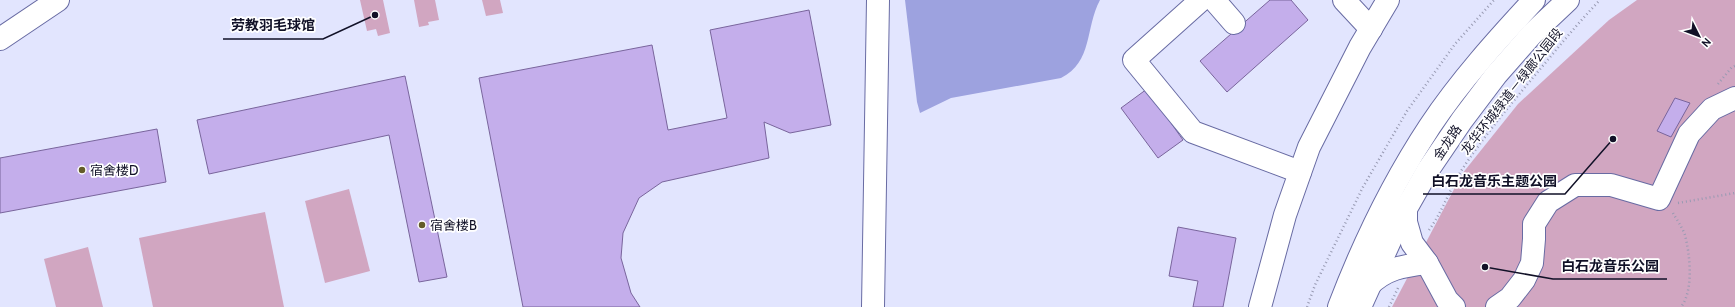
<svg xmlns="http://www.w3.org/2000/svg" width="1735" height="307" viewBox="0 0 1735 307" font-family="Cabin,'Noto Sans SC',sans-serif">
<rect width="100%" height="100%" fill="#e2e5fe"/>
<g fill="#d1a6c1">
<path d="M360 0H383L390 33 378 36 376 29 367 31Z"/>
<path d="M414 0H435L439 20 428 22 429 25 419 27Z"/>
<path d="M482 0H500L503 13 486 16Z"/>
<path d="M1637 0H1735V307H1392L1462 174 1518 104 1609 20Z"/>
<path d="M349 189 370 271 325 283 305 201Z"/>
<path d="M265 212 284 307H153L139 238Z"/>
<path d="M88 247 103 307H56L44 259Z"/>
</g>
<path fill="#9da2df" d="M905 0H1100C1085 28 1093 62 1061 78L951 98 920 113 917 102Z"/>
<g fill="#c4aeeb" stroke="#79659c">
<path d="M1270 0H1291L1308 20 1227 92 1200 61Z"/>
<path d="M809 10 831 125 790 133 764 122 769 158 662 182 639 198 623 233 621 258 631 293 640 307H523L479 78 652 45 668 130 727 118 710 30Z"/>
<path d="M405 76 447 277 419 282 389 135 209 174 197 120Z"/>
<path d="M1147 89 1183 140 1158 158 1121 108Z"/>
<path d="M1675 98 1690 103 1671 137 1657 131Z"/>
<path d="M157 129 166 182 0 213V158Z"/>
<path d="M1178 227 1236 238 1223 307H1193L1198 281 1169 276Z"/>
</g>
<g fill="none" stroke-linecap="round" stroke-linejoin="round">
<defs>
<g id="minor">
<path d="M1201 0 1134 60 1193 132 1300 172"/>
<path d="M1214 0 1234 23"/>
<path d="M1344 0 1371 29"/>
<path d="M1406 208V222L1412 243 1427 263 1447 300 1454 307"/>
<path d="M1368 286C1386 268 1403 266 1427 263"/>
<path d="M873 307 878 0"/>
<path d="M1260 307 1285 215 1309 147 1360 47 1388 0"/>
<path d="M1497 307 1510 298 1524 280 1532 263 1534 239V224L1548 202 1575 185H1611L1659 199 1689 134 1712 109 1735 98"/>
</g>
<g id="major">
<path d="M1339 307C1363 244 1393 182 1430 126 1460 81 1497 40 1534 0"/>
<path d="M1360 307 1399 221 1428 170 1462 120 1496 75 1532 34 1568 0"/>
</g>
<path id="highway" d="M0 39 58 0"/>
</defs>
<use href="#minor" stroke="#686ba3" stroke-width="24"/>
<use href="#major" stroke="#686ba3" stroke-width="24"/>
<use href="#highway" stroke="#686ba3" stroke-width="24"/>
<g stroke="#989ab2" stroke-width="2.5" stroke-dasharray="1 3" stroke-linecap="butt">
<path d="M1718 84 1732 67 1735 66"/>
<path d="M1678 203 1735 193"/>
<path d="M1673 213C1677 220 1682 227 1685 235 1690 255 1694 290 1681 307"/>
<path d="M1429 230C1443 211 1450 188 1463 168 1485 135 1510 105 1536 74 1557 49 1577 24 1600 0"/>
<path d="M1307 307 1315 285 1363 187 1407 111 1455 44 1494 0"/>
<path d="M1389 307 1398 288"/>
</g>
<use href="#minor" stroke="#fff" stroke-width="22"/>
<use href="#major" stroke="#fff" stroke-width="22"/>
<use href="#highway" stroke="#fff" stroke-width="22"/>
</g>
<g fill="#645c29" stroke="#fff" stroke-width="1.5">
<circle cx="82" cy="170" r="4"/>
<circle cx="422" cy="225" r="4"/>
</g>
<g text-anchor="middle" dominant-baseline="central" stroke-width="3.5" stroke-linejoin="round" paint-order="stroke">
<g font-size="13" fill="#111127" stroke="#fff">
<text transform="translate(1511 91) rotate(-52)">龙华环城绿道－绿廊公园段</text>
<text transform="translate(1447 142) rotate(-56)">金龙路</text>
</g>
<g font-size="13" fill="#111127" stroke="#fff" text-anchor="start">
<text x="90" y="170">宿舍楼D</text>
<text x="430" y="225">宿舍楼B</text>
</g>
</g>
<path fill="none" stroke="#111127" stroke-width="1.5" d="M375 15L323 39H223M1613 139L1565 194H1423M1485 267L1553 279H1667"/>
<g fill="#111127" stroke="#fff" stroke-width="1.5">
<circle cx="375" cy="15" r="4"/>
<circle cx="1613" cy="139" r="4"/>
<circle cx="1485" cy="267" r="4"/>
</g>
<g font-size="14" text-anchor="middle" font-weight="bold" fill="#111127" stroke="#fff" stroke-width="3.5" stroke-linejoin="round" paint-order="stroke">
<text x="273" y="30">劳教羽毛球馆</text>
<text x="1494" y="186">白石龙音乐主题公园</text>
<text x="1610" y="271">白石龙音乐公园</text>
</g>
<g transform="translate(1699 36) rotate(132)" stroke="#ffffff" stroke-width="3" paint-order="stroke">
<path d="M0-3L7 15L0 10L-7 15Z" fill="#111127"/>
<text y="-6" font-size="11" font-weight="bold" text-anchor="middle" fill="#111127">N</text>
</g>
</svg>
